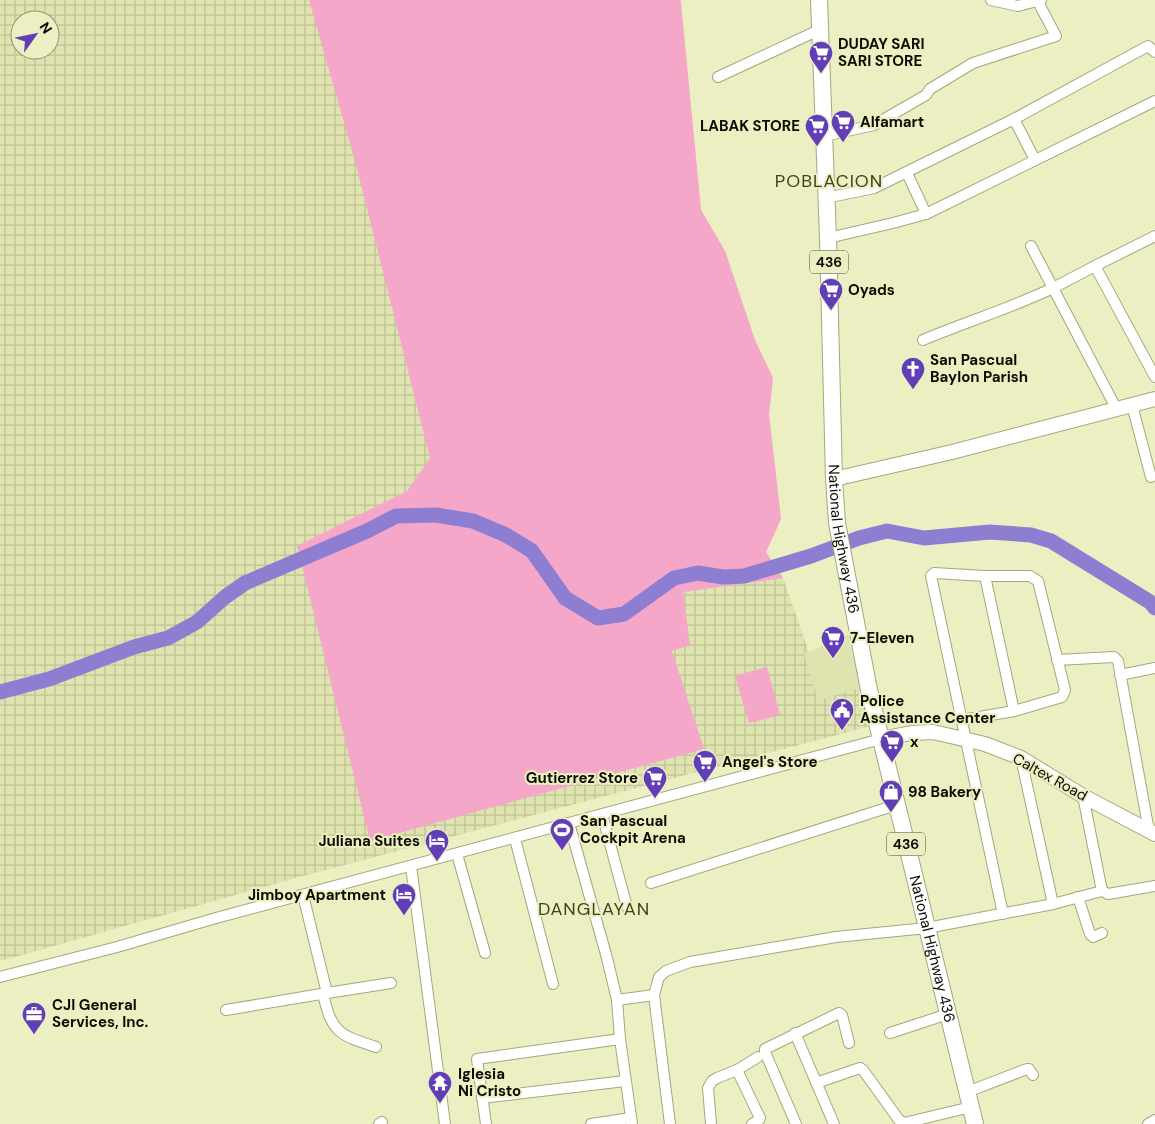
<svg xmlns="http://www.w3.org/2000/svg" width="1155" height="1124" viewBox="0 0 1155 1124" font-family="'DM Sans',sans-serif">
<defs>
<pattern id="industrial-grid" width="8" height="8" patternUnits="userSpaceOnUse" patternTransform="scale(1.25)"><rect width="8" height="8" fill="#dfe3af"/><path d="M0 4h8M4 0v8" fill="none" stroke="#bec295"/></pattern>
</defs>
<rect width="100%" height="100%" fill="#ecefc2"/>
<path fill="#dfe3af" d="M848 635 861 688 818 701 804 652H809Z"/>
<path fill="url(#industrial-grid)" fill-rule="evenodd" d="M0 0H680L701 210 725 251 755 340 773 378 769 414 781 519 766 552 783 578 809 652 804 653 818 700 861 688 871 726 303 876 0 961ZM20 20H50V50H20Z"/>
<g fill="#f5a7ca">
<path d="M309 0H680L681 2 701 210 725 251 755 340 773 378 769 414 781 519 766 552 783 578 683 592 690 645 672 651 704 749 370 841 297 546 407 491 430 458 355 161Z"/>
<path d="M767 667 780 715 749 723 735 676Z"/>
</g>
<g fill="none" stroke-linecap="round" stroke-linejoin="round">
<path stroke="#8e7ed2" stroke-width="15" d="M0 692 49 679 134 647 168 638 197 622 225 597 245 583 367 531 396 516 436 515 473 521 506 535 532 551 565 598 598 618 624 614 674 578 698 573 723 577 744 576 811 556 859 538 887 531 924 538 990 532 1031 535 1051 541 1150 602 1155 608"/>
<defs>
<g id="street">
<path d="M991 0 1018 6 1041 0"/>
<path d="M718 77 819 30"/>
<path d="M1014 119 1035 160"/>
<path d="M824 136 874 125 926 95 930 89 973 63 1056 36 1037 0"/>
<path d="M907 173 926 214"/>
<path d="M826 198 874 188 1014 119 1148 46 1155 52"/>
<path d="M828 238 893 223 926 214 1155 101"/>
<path d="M1095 266 1155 236"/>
<path d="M923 340C966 322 1011 308 1053 288L1031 246"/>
<path d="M1132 405 1151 477"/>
<path d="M1116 408 1053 288 1095 266 1155 377"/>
<path d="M985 576 1014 711"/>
<path d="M1057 660 1114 657 1118 661 1149 831"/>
<path d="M1120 675 1155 668"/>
<path d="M962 720 1014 711 1062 697 1065 690 1038 581 1030 576H985L934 573 931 576 1003 914"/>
<path d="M1021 758 1053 904"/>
<path d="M602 814 627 907"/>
<path d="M569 823 607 958 617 1000 620 1039 632 1124"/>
<path d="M515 839 553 984"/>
<path d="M457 854 485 953"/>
<path d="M411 866 445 1124"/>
<path d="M651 883 896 805"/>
<path d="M1101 890 1108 894 1155 886"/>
<path d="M303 895 327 993 391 983"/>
<path d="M1078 897 1090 934 1093 937 1102 933"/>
<path d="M0 977 117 947 216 918 881 739"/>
<path d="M323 994C332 1033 339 1035 376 1047"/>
<path d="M617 1000 654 995"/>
<path d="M226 1010 327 993"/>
<path d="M795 1033 834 1124"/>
<path d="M890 1033 948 1014"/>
<path d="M737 1070 760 1118 759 1120 752 1124"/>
<path d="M816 1083 860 1068 863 1070 899 1120 904 1123 971 1107"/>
<path d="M967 1092 1027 1069H1029L1033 1075"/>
<path d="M482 1098 625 1081"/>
<path d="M379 1124 382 1122"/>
<path d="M486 1124 477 1059 620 1039"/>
<path d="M591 1124 631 1118"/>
<path d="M670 1124 654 995 659 977 666 971 690 962 836 937 927 928 1053 904 1102 891 1083 796"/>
<path d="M711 1124 708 1088 712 1081 717 1078 737 1070 758 1057"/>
<path d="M796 1124 765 1052V1049L839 1013 842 1015 849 1043"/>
<path d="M1148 1124 1155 1120"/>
</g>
<g id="secondary">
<path d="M834 479 952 452 1155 399"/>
<path d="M881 739 911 733 933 732 985 744 1021 758 1083 796 1155 834"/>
</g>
<g id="primary">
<path id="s1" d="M819 0 828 238 834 479 837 523 869 690 975 1124"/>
</g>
</defs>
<use href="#street" stroke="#a4a77c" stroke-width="12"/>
<use href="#secondary" stroke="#a4a77c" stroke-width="16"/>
<use href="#primary" stroke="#a4a77c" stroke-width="18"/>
<use href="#street" stroke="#fff" stroke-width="10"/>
<use href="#secondary" stroke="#fff" stroke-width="14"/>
<use href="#primary" stroke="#fff" stroke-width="16"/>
</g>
<defs>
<symbol id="supermarket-pin" viewBox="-11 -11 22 30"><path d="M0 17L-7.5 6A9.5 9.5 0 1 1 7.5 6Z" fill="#613eb7" stroke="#ecefc2"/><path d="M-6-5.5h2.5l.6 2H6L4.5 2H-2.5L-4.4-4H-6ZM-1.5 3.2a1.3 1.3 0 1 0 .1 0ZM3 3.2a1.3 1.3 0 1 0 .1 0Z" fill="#fff"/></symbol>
<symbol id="church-pin" viewBox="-11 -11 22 30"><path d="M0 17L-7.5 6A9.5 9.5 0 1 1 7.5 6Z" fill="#613eb7" stroke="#ecefc2"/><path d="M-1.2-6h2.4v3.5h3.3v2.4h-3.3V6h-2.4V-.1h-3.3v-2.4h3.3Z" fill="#fff"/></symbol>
<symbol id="civic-pin" viewBox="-11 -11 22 30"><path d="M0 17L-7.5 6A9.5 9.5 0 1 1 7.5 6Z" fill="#613eb7" stroke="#ecefc2"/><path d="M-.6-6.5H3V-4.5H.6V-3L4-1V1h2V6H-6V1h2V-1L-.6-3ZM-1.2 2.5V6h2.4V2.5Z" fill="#fff"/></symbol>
<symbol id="shop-pin" viewBox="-11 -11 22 30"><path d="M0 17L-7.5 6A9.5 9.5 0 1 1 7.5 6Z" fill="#613eb7" stroke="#ecefc2"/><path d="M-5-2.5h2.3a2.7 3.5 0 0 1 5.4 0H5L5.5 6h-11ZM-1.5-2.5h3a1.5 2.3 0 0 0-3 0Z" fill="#fff"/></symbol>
<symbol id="stadium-pin" viewBox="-11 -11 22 30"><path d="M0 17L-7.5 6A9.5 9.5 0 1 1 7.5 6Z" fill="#613eb7" stroke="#ecefc2"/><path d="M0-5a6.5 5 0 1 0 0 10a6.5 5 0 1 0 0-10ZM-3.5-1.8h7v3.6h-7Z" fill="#fff"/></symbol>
<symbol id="hotel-pin" viewBox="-11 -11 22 30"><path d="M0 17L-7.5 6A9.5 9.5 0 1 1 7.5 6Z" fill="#613eb7" stroke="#ecefc2"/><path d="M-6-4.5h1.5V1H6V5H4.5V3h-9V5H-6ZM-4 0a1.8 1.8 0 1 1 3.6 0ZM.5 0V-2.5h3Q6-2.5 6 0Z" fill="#fff"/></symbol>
<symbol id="office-pin" viewBox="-11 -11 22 30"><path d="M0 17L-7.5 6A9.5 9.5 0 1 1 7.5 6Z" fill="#613eb7" stroke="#ecefc2"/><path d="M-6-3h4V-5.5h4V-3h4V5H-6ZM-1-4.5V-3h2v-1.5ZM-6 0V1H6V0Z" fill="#fff"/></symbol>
<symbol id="temple-pin" viewBox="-11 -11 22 30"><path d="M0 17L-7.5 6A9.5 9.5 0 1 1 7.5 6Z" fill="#613eb7" stroke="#ecefc2"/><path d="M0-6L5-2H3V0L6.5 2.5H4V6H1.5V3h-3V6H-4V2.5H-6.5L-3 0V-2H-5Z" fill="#fff"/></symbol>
</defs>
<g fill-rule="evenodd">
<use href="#supermarket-pin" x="807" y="39" width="28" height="38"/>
<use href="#supermarket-pin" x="829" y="108" width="28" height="38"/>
<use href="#supermarket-pin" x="803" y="112" width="28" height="38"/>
<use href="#supermarket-pin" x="817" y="276" width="28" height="38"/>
<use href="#church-pin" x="899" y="355" width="28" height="38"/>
<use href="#supermarket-pin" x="819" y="624" width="28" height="38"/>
<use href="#civic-pin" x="828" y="696" width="28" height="38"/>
<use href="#supermarket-pin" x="878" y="728" width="28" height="38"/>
<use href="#supermarket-pin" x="691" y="748" width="28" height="38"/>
<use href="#supermarket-pin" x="641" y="764" width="28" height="38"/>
<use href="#shop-pin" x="877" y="778" width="28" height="38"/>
<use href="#stadium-pin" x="548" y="816" width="28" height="38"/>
<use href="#hotel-pin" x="423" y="827" width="28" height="38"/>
<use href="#hotel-pin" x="390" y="881" width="28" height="38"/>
<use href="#office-pin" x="20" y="1000" width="28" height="38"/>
<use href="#temple-pin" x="426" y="1069" width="28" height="38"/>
</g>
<g text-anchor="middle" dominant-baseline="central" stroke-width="4" stroke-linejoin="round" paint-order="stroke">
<g fill="#ecefc2" stroke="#4f503b" stroke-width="1">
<rect x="810" y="250.5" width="38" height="23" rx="4"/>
<rect x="887" y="832.5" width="38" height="23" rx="4"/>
</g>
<g font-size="14" font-weight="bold" fill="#0c0c01">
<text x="829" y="262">436</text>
<text x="906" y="844">436</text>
</g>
<g font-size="15" font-weight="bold" fill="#0c0c01" stroke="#ecefc2" text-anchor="start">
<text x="838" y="44">DUDAY SARI<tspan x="838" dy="17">SARI STORE</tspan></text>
<text x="860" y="122">Alfamart</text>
<text x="800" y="126" text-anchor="end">LABAK STORE</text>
<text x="848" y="290">Oyads</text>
<text x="930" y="360">San Pascual<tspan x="930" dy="17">Baylon Parish</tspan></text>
<text x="850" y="638">7-Eleven</text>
<text x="860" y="701">Police<tspan x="860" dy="17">Assistance Center</tspan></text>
<text x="910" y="742">x</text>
<text x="722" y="762">Angel's Store</text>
<text x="638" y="778" text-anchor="end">Gutierrez Store</text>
<text x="908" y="792">98 Bakery</text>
<text x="580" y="821">San Pascual<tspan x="580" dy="17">Cockpit Arena</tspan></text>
<text x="420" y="841" text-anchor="end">Juliana Suites</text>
<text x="386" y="895" text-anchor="end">Jimboy Apartment</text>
<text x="52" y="1005">CJI General<tspan x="52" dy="17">Services, Inc.</tspan></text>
<text x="458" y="1074">Iglesia<tspan x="458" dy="17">Ni Cristo</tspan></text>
</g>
<g font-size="15" fill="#0c0c01" stroke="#ecefc2">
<text stroke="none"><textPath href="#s1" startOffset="540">National Highway 436</textPath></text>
<text transform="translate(1050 777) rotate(29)">Caltex Road</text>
<text stroke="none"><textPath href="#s1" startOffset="960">National Highway 436</textPath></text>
</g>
<g font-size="18" letter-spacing="1" fill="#40421b" stroke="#ecefc2">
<text x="829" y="181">POBLACION</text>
<text x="594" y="909">DANGLAYAN</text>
</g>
</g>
<g transform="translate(35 35) rotate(57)"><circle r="24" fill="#ecefc2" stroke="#929475"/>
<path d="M0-4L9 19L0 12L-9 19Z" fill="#613eb7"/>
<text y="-8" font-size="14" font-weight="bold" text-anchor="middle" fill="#0c0c01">N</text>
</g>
</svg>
